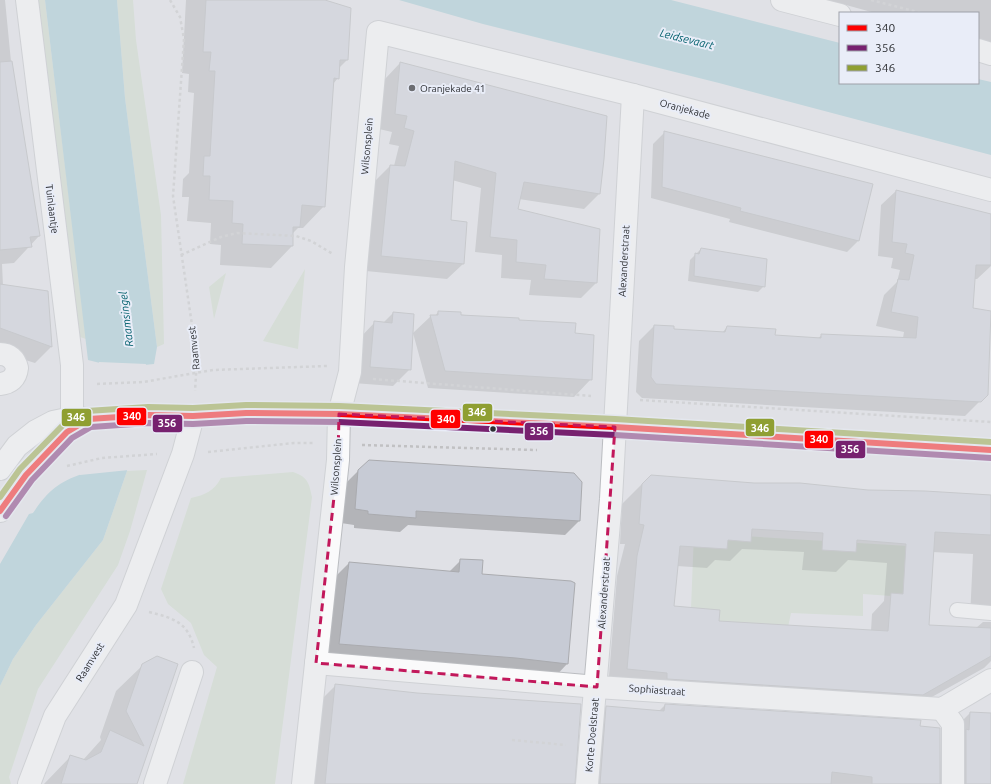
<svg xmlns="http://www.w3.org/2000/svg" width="991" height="784" viewBox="0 0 991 784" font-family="Ubuntu,sans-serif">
<rect width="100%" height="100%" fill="#e0e1e6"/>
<g fill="#c9d8c5">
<path d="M33 0H45L86 339 80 337Z"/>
<path d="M117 0H133L136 40 161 215 164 344 157 347 125 98Z"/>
<path d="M305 269 298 349 263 341Z"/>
<path d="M226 273 214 319 209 287Z"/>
<path d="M147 470 130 531 118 565 38 689 9 777 11 784H0V686L13 659 36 625 103 540 127 471Z"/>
<path d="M293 472C308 477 309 483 312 497L275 784H183L217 667 204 655 191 623 168 604 161 589 191 498C205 495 214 491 221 478Z"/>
<path d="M694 533 908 546 906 597 863 594V616L791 613 787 632 715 627 691 609Z"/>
</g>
<g fill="#99c5d0">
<path d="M45 0H117L125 98 157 347 154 364 144 365 127 471 103 540 36 625 13 659 0 686V564L29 514 33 513C47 492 58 482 82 474L100 363 88 360Z"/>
<path d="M399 0H671L840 43V83H978V79L991 82V155L719 83 483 24Z"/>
</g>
<path fill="#e0e1e6" d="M99 362 146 364 129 470 80 475Z"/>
<g fill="#0003" fill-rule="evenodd">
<path d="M0 0H5L12 72 39 236 14 263 2 264 3 286 51 347 35 363 0 352Z"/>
<path d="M186 0H318L347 60 339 68 338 78 333 84 324 206 303 228H298L292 234V246L271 268 220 265 221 245 210 244 211 223 187 221 189 197H182L183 179 189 173 194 93 188 92 189 74 182 73Z"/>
<path d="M828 0H991V43L978 40V13H875Z"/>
<path d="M400 63 599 194 584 209 519 199 517 209 596 283 581 298 529 295 531 280 501 278 502 255 475 252 481 188 452 180 450 221 463 264 447 279 366 271 374 182 390 166H394L399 146 389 144 392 132 379 129 385 79Z"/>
<path d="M665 132 858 241 847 252 729 222 730 219 651 198 653 144Z"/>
<path d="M896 191 991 215V266L977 279H974L972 309 987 394 965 416 642 398 636 392 639 341 654 326 673 330 722 333 727 327 774 336 817 339 822 335 903 338 904 332 876 326 884 295 897 282 900 270 891 268 893 258 878 256 881 205Z"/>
<path d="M701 249 764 286 758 292 688 281 690 260Z"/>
<path d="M438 312 518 321 574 334 591 379 574 397 428 388 413 333 431 316H435Z"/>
<path d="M393 313 410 369 393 386 353 383 358 340 375 322 383 323Z"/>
<path d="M359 470 579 521 565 535 408 525 400 532 354 528V525L341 523 344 485Z"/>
<path d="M642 484 991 495V619L970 618 973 554 932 552 928 626 976 628 983 622H991V661L984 668 903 713 608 689 617 576 625 544H620L622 504ZM742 549 804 552 802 570 836 572 848 560 887 563 884 601 872 614 871 631 718 622 673 607 677 566 707 568 715 560 730 561Z"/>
<path d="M461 560 481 575 567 664 552 680 324 660 333 579 349 563 449 572Z"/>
<path d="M177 664 136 784H44L70 757 83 760 101 740 100 737 116 691 143 665Z"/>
<path d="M336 685 574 784H312L321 700Z"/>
<path d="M665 705 940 729 941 784H586L591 722 606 707 659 711Z"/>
<path d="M970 713 991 714V784H951L955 728Z"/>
</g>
<g fill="#c7cbd5" stroke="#aaabaf" fill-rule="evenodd">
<path d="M206 0H325L351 8 348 60H340L339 79 334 78 325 207 302 205 300 227H293V246L242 244 243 224 232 223 233 201 209 200 210 176H203L204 156H210L215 71H209L211 52H203Z"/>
<path d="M12 61 40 236 30 237 32 247 0 250V62Z"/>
<path d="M400 62 607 116 604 159 600 194 524 182 518 209 600 229 597 283 544 279 546 265 516 262 517 240 490 237 496 173 455 161 451 220 467 222 464 264 381 256 390 165 405 166 414 131 404 128 407 116 395 114Z"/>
<path d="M664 131 873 184 859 241 740 211 741 208 662 187Z"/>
<path d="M896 190 991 214V265H976L973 308 991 311 988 395 981 402 656 384 651 377 654 325 674 326V329L725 332 727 326 776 329 775 335 821 338V334L916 338 918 317 891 312 898 279 909 280 914 255 905 253 907 244 892 242Z"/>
<path d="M701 248 767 259 765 287 694 276 695 253 699 254Z"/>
<path d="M0 284 48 291 52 347 0 328Z"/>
<path d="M438 311 461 312V315L519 318V320L576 323 575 333 594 335 592 380 445 371 430 315H438Z"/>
<path d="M393 312 414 314 411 370 370 367 374 321 392 323Z"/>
<path d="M369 460 574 473 582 482 580 521 416 511V518L368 514V511L355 509 358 470Z"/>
<path d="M651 475 754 483H800L868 490 925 491 991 495V535L935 532 929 625 991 628V656L923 695 667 679V673L627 669 637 556 644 525 639 524 642 484ZM752 529 823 533 822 550 856 552 857 540 906 544 903 594 891 593 888 631 719 621 720 610 674 606 680 546 727 549 728 540 751 542Z"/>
<path d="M460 559 483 560 482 574 571 581 575 583 568 664 516 658 339 644 349 562 459 572Z"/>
<path d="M157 656 178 664 137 784H61L70 755 86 760 101 752 110 730 144 746 126 711 142 664Z"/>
<path d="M335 684 417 693 581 704 575 784H325Z"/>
<path d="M665 704 921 720 920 726 940 728V784H872V777L832 772 831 784H600L606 706 664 711Z"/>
<path d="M970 712 991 713V784H966V729L969 730Z"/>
</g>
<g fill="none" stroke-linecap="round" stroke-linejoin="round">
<defs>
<path id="lane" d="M957 610 991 613"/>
<g id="street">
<path d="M27 0 72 365V418"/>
<path d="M0 354C9 354 15 359 17 368 16 378 10 383 0 384"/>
<path d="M316 663 597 687 942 709 991 680"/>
<path d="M942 709 953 724V784"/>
<path d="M155 784 192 672"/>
<path d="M303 784 338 460 339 414 350 372 356 267 378 32 633 95 991 190"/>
<path d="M587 784 611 499 633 95"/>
</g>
<g id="secondary">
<path d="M782 0 840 15"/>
<path d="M978 50 991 54"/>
<path d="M0 469 17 446 36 431 53 422 72 418 89 419 149 415 193 416 246 413 339 414 615 427 991 450"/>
<path d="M0 511C20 483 40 454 67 432 73 427 81 423 88 419"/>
<path d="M29 784 55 716 126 605 183 454 193 416"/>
</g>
</defs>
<use href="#lane" stroke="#bbbdc1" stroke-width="16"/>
<use href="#street" stroke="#bbbdc1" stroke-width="24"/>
<use href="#secondary" stroke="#bbbdc1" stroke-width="24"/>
<g stroke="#c1c1c3" stroke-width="2.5" stroke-dasharray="3 3" stroke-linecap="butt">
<path d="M170 0 180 17 184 39 173 196 197 359 195 391"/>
<path d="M871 0 921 13"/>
<path d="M181 255 221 237 237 233 296 236 311 241 333 254"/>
<path d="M373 379 591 396"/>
<path d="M97 384 143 382 213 370 327 366"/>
<path d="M640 400 991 422"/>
<path d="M362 445 537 450"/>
<path d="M208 452 294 443H315"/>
<path d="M67 466 102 458 157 454"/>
<path d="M149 612C173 618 188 622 194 648"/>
<path d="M512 740 566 745"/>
</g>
<use href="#lane" stroke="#fafafb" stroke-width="14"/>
<use href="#street" stroke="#fafafb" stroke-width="22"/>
<use href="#secondary" stroke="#fafafb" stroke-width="22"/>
<defs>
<path id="bus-1" d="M0 511 26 475 67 432 89 419 149 415 193 416 246 413 339 414 615 427 991 450"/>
<path id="bus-2" d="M6 516 32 480 72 438 91 427 149 423 193 424 246 421 339 422 615 435 991 458"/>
<path id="bus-3" d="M0 497 20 469 63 425 87 411 148 407 193 408 246 405 339 406 615 419 991 442"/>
</defs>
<use href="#bus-1" stroke="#e9edf8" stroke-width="9"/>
<use href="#bus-2" stroke="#e9edf8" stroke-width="9"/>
<use href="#bus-3" stroke="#e9edf8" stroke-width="9"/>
<use href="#bus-1" stroke="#f00" stroke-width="6"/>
<use href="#bus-2" stroke="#77216f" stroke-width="6"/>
<use href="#bus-3" stroke="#8f9f32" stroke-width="6"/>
</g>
<path d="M0 0H991V784H0ZM339 414 615 427 597 687 316 663 338 460Z" fill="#e0e1e6" fill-opacity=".55" fill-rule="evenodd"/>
<path fill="none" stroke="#c2185b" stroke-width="3" stroke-dasharray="8 5" stroke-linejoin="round" d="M339 414 615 427 597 687 316 663 338 460Z"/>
<circle fill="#6c6d72" stroke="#e9edf8" stroke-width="1.5" cx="412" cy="88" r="4"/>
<circle fill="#2d2f33" stroke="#e9edf8" stroke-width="1.5" cx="493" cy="429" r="3.5"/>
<g text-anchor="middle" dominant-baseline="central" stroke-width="4" stroke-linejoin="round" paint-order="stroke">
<g font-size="10" fill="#2d2f33" stroke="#e9edf8" text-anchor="start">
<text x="420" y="88">Oranjekade 41</text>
</g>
<g font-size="10" fill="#2d2f33" stroke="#e9edf8">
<text transform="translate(685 109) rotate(15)">Oranjekade</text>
<text transform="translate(367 146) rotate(-85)">Wilsonsplein</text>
<text transform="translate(52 209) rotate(83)">Tuinlaantje</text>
<text transform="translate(624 261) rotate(-87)">Alexanderstraat</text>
<text transform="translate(194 348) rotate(-96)">Raamvest</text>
<text transform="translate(336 467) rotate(-86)">Wilsonsplein</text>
<text transform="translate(604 593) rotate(-86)">Alexanderstraat</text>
<text transform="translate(90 662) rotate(-58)">Raamvest</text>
<text transform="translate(657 690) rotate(4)">Sophiastraat</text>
<text transform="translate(592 735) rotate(-85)">Korte Doelstraat</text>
</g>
<g font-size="11" font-style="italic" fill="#005f6c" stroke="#e9edf8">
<text transform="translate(687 39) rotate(14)">Leidsevaart</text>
<text transform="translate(126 319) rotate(-97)">Raamsingel</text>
</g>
</g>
<g stroke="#e9edf8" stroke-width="1.5">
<rect x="462" y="403" width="31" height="19" rx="4" fill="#8f9f32"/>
<rect x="116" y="407" width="31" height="19" rx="4" fill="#f00"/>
<rect x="61" y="408" width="31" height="19" rx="4" fill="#8f9f32"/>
<rect x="430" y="409" width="31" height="20" rx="4" fill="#f00"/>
<rect x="152" y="414" width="31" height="19" rx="4" fill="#77216f"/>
<rect x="745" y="418" width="30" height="19" rx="4" fill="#8f9f32"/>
<rect x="524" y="422" width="30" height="19" rx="4" fill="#77216f"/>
<rect x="804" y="430" width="30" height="19" rx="4" fill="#f00"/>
<rect x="835" y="440" width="31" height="19" rx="4" fill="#77216f"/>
</g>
<g font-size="11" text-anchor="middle" font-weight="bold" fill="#fff">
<text x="477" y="416">346</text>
<text x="132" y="420">340</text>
<text x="76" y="421">346</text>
<text x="446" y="423">340</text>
<text x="167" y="427">356</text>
<text x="760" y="432">346</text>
<text x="539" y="435">356</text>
<text x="819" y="443">340</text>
<text x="850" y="453">356</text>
</g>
<rect x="839" y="12" width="140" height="72" fill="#e9edf8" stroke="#9ea1a9"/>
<rect x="847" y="25" width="20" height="6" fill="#ff0000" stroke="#9ea1a9"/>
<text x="875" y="32" font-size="12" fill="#2d2f33">340</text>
<rect x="847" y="45" width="20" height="6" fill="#77216f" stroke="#9ea1a9"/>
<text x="875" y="52" font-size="12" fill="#2d2f33">356</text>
<rect x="847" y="65" width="20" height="6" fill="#8f9f32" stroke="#9ea1a9"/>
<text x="875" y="72" font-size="12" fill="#2d2f33">346</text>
</svg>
